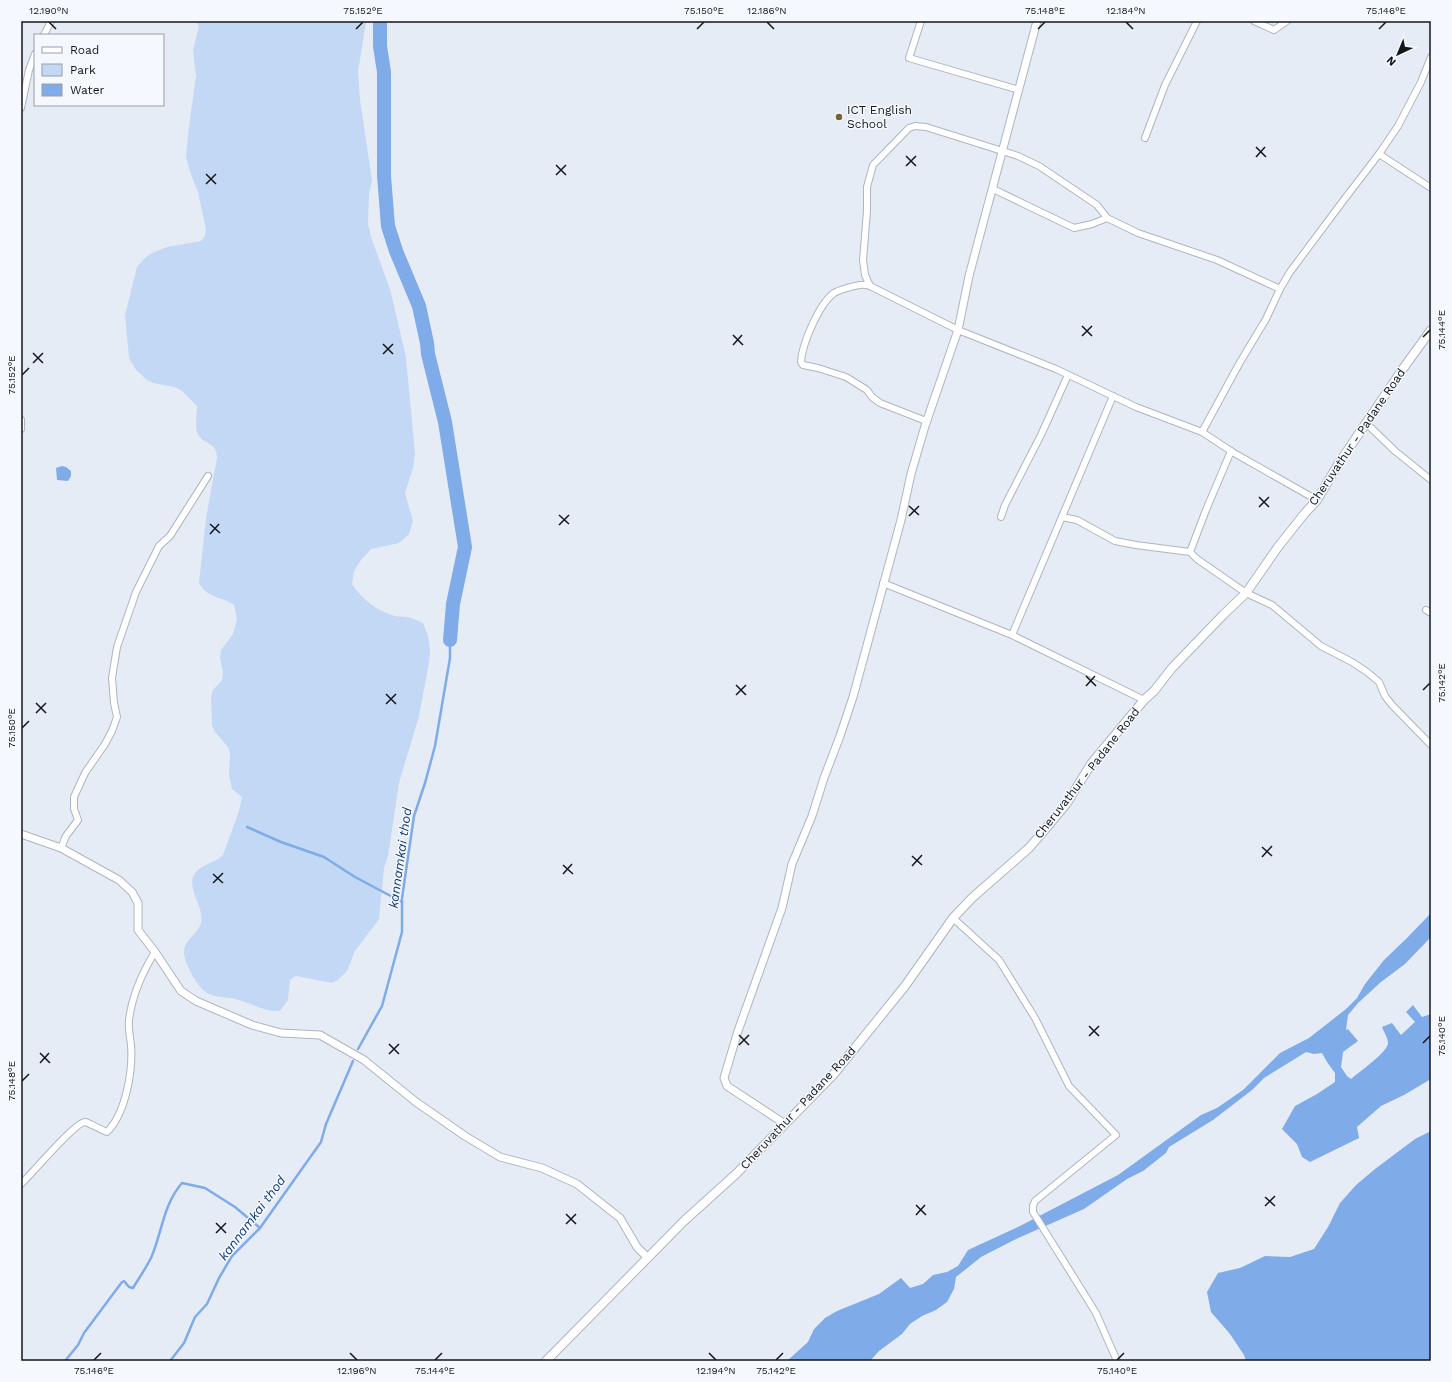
<svg xmlns="http://www.w3.org/2000/svg" width="1452" height="1382" viewBox="0 0 1452 1382" font-family="'Work Sans',sans-serif">
<rect width="100%" height="100%" fill="#e6ecf5"/>
<path fill="#c3d8f5" d="M196 21H366L358 72 360 100 372 180 369 194 368 224 371 237 390 289 406 357 415 454 413 468 405 493 413 521 409 534 399 543 371 549 361 560 354 571 352 584C362 599 377 611 395 616 400 617 406 616 411 618 415 619 419 621 423 623L428 636 430 650 429 663 419 716 399 783 388 856 384 868 379 919 355 951 347 971 338 980 332 983 296 976 290 980 288 1000 280 1011C265 1012 253 1004 239 1000 230 997 218 998 209 994 198 989 186 966 184 954 183 940 198 934 201 923 205 907 185 887 195 873 202 864 215 863 223 855L239 811 242 797 232 789 229 775 230 754 228 747 215 732 212 725 211 697 213 690 222 680 223 673 220 657 221 650 233 634 237 619 234 605C220 595 209 600 199 583L206 518 217 458C217 440 201 445 197 432 195 427 197 412 197 406L181 390 174 387 153 383 147 380 136 370 129 358 125 315 137 267 146 257 152 253 167 247 201 241 205 236 206 229 198 192 190 172 186 157 189 126 196 76 193 50 199 26Z"/>
<g fill="#7fabe8">
<path d="M62 466 66 467 71 471V476L68 481 57 480 56 468Z"/>
<path d="M1431 913V937L1405 964 1381 982 1358 1003 1348 1015 1346 1030 1348 1029 1358 1041 1343 1052 1341 1067 1347 1076 1351 1079C1359 1072 1388 1052 1388 1043 1388 1038 1384 1032 1382 1027L1392 1023 1401 1035 1415 1022 1406 1012 1413 1005 1422 1017 1431 1014V1079L1404 1095 1381 1106 1357 1127 1359 1138 1310 1162 1302 1157 1297 1144 1282 1129 1295 1106 1317 1094 1335 1082V1073L1327 1062 1322 1053 1314 1054 1306 1052 1264 1078 1252 1090 1213 1120 1169 1147 1166 1153 1143 1171 1127 1179 1084 1209 1014 1240 981 1257 956 1277 954 1289 947 1302 936 1310 922 1316 910 1324 902 1334 879 1351 870 1361H787L808 1342 814 1329 825 1318 837 1311 879 1294 901 1278 910 1288 923 1284 933 1275 947 1272 958 1266 968 1250 1020 1226 1118 1175 1201 1115 1217 1108 1243 1090 1280 1053 1309 1038 1346 1009 1357 998 1365 984 1384 960 1407 938Z"/>
<path d="M1431 1131V1361H1246L1244 1355 1230 1334 1211 1312 1207 1292 1218 1273 1240 1268 1265 1256 1290 1257 1314 1249 1328 1227 1340 1203 1356 1185 1375 1169 1415 1139Z"/>
</g>
<g fill="none" stroke-linecap="round" stroke-linejoin="round">
<g stroke="#7fabe8" stroke-width="2.5">
<path d="M247 827 281 842 324 857 355 877 402 902"/>
<path d="M358 1049 382 1006 402 932V898L414 816 425 783 435 746 450 658V640"/>
<path d="M65 1361 78 1345 84 1333 122 1282 124 1281 129 1287 133 1288C139 1278 146 1268 151 1258 162 1233 163 1205 182 1183L205 1188 235 1207 260 1228"/>
<path d="M170 1361 184 1343 195 1317 207 1304 219 1278 232 1256 260 1228 321 1142 326 1124 353 1061"/>
</g>
<path stroke="#7fabe8" stroke-width="14" d="M380 21V46L384 72V176L388 226 396 251 419 306 427 343 428 354 445 422 465 547 453 604 450 640"/>
<defs>
<g id="minor">
<path d="M921 21 909 58 1019 90"/>
<path d="M1254 21 1274 30 1287 21"/>
<path d="M44 35 51 21"/>
<path d="M21 108 29 70 35 54"/>
<path d="M1145 138 1165 85 1197 21"/>
<path d="M1379 154 1431 188"/>
<path d="M993 189 1074 228 1092 224 1107 218 1138 233 1217 260 1280 289"/>
<path d="M870 286 865 275 863 260 867 211V187L873 165 909 128 915 126 926 127 1018 156 1039 166 1097 205 1107 218"/>
<path d="M21 420V429"/>
<path d="M926 421 880 403 872 397 867 390 846 377 818 368 803 365 801 362C802 344 819 304 834 293 839 290 856 285 861 285 864 284 867 285 870 286L958 330 1056 369 1136 407 1202 432 1234 453 1317 500"/>
<path d="M1367 424 1395 451 1431 480"/>
<path d="M1202 432 1239 364 1266 319 1280 289 1290 272 1343 201 1379 154 1398 126 1421 82 1431 57"/>
<path d="M1231 451 1206 510 1190 552 1197 559 1246 593 1272 605 1321 646 1352 662 1367 672 1379 682 1385 696 1392 705 1431 745"/>
<path d="M1001 517 1005 505 1041 435 1068 375"/>
<path d="M1062 517 1077 520 1115 541 1136 545 1190 552"/>
<path d="M883 583 1012 635 1144 700"/>
<path d="M1426 610 1431 613"/>
<path d="M1012 635 1113 396"/>
<path d="M61 848 66 836 78 820 74 809V797L85 773 105 744 112 731 117 717 114 703 112 678 117 647 136 592 159 546 170 536 208 476"/>
<path d="M953 918 999 960 1035 1018 1069 1086 1116 1135 1035 1201 1033 1206V1212L1096 1313 1117 1361"/>
<path d="M21 1184C31 1175 75 1122 85 1122 90 1123 101 1130 107 1132 126 1113 133 1070 131 1045 130 1036 128 1029 129 1020 132 996 142 973 155 952"/>
</g>
<g id="tertiary">
<path d="M21 834 61 848 119 880 132 892 138 903V930L155 952 181 991 196 1001 252 1025 281 1033 320 1035 364 1060 416 1102 465 1136 500 1157 542 1168 577 1184 620 1218 637 1247 647 1257"/>
<path d="M785 1124 727 1086 724 1078 738 1031 782 908 792 864 812 816 824 778 840 736 853 697 901 520 911 474 925 426 958 330 969 276 1037 21"/>
</g>
<path id="secondary" d="M546 1361 684 1221 736 1174 833 1075 905 986 953 918 972 898 1029 848 1047 827 1067 803 1091 764 1144 700 1154 691 1172 668 1223 615 1246 593 1278 547 1305 513 1317 500 1339 463 1402 370 1431 330"/>
</defs>
<use href="#minor" stroke="#afb5be" stroke-width="8"/>
<use href="#tertiary" stroke="#afb5be" stroke-width="9"/>
<use href="#secondary" stroke="#afb5be" stroke-width="10"/>
<use href="#minor" stroke="#fff" stroke-width="6"/>
<use href="#tertiary" stroke="#fff" stroke-width="7"/>
<use href="#secondary" stroke="#fff" stroke-width="8"/>
</g>
<path fill="none" stroke="#141619" stroke-width="1.5" d="M49 22 56 29M767 22 774 29M1126 22 1133 29M356 29 363 22M697 29 704 22M1038 29 1045 22M1379 29 1386 22M1256 147 1266 157M906 156 916 166M1256 157 1265 147M556 165 566 175M906 166 916 156M206 174 216 184M556 175 566 165M206 184 216 174M1082 326 1092 336M733 335 743 345M1082 336 1092 326M1423 337 1430 330M383 344 393 354M733 345 742 335M33 353 43 363M383 354 393 344M33 363 43 353M22 375 29 368M1259 497 1269 507M909 506 919 515M1259 507 1269 497M559 515 569 524M909 516 919 506M210 524 220 533M559 525 569 515M210 534 219 524M1086 676 1096 686M736 685 746 695M1086 686 1095 676M1423 690 1430 683M386 694 396 704M736 695 746 685M36 703 46 713M386 704 396 694M36 713 46 703M22 728 29 721M1262 847 1272 856M912 856 922 865M1262 857 1272 846M563 865 573 874M912 866 922 855M213 874 223 883M563 874 572 864M213 883 223 873M1089 1026 1099 1036M739 1035 749 1045M1089 1036 1099 1026M1423 1043 1430 1036M389 1044 399 1054M739 1045 749 1035M40 1053 50 1063M389 1054 399 1044M40 1063 49 1053M22 1081 29 1074M1265 1197 1275 1206M916 1205 926 1215M1265 1206 1275 1196M566 1214 576 1224M916 1215 925 1205M216 1223 226 1233M566 1224 576 1214M216 1233 226 1223M350 1353 357 1360M709 1353 716 1360M94 1360 101 1353M435 1360 442 1353M776 1360 783 1353M1117 1360 1124 1353"/>
<circle fill="#7b5e31" stroke="#f5f9ff" stroke-width="1.5" cx="839" cy="117" r="4"/>
<g text-anchor="middle" dominant-baseline="central" stroke-width="3" stroke-linejoin="round" paint-order="stroke">
<g font-size="12" fill="#141619" stroke="#f5f9ff" text-anchor="start">
<text x="847" y="110">ICT English<tspan x="847" dy="14">School</tspan></text>
</g>
<g font-size="12" fill="#141619" stroke="#f5f9ff">
<text transform="translate(1357 437) rotate(-56)">Cheruvathur - Padane Road</text>
<text transform="translate(1087 773) rotate(-52)">Cheruvathur - Padane Road</text>
<text transform="translate(798 1108) rotate(-47)">Cheruvathur - Padane Road</text>
</g>
<g font-size="13" font-style="italic" fill="#113b71" stroke="#f5f9ff">
<text transform="translate(400 858) rotate(-82)">kannamkai thod</text>
<text transform="translate(252 1218) rotate(-53)">kannamkai thod</text>
</g>
</g>
<rect width="1452" height="1382" fill="none" stroke="#f5f9ff" stroke-width="44"/>
<rect x="34" y="34" width="130" height="72" fill="#f5f9ff" stroke="#9b9ea3"/>
<rect x="42" y="47" width="20" height="6" fill="#ffffff" stroke="#9b9ea3"/>
<text x="70" y="54" font-size="12" fill="#141619">Road</text>
<rect x="42" y="64" width="20" height="12" fill="#c3d8f5" stroke="#9b9ea3"/>
<text x="70" y="74" font-size="12" fill="#141619">Park</text>
<rect x="42" y="84" width="20" height="12" fill="#7fabe8" stroke="#9b9ea3"/>
<text x="70" y="94" font-size="12" fill="#141619">Water</text>
<g transform="translate(1398 54) rotate(224)" stroke="#f5f9ff" stroke-width="3" paint-order="stroke">
<path d="M0-3L7 15L0 10L-7 15Z" fill="#141619"/>
<text y="-6" font-size="11" font-weight="bold" text-anchor="middle" fill="#141619">N</text>
</g>
<rect x="22" y="22" width="1408" height="1338" fill="none" stroke="#141619" stroke-width="1.5"/>
<g font-size="10" text-anchor="middle" fill="#141619">
<text x="49" y="14">12.190°N</text>
<text x="363" y="14">75.152°E</text>
<text x="704" y="14">75.150°E</text>
<text x="767" y="14">12.186°N</text>
<text x="1045" y="14">75.148°E</text>
<text x="1126" y="14">12.184°N</text>
<text x="1386" y="14">75.146°E</text>
<text transform="translate(1441 330) rotate(-90)" y="4">75.144°E</text>
<text transform="translate(11 375) rotate(-90)" y="4">75.152°E</text>
<text transform="translate(1441 683) rotate(-90)" y="4">75.142°E</text>
<text transform="translate(11 728) rotate(-90)" y="4">75.150°E</text>
<text transform="translate(1441 1036) rotate(-90)" y="4">75.140°E</text>
<text transform="translate(11 1081) rotate(-90)" y="4">75.148°E</text>
<text x="94" y="1374">75.146°E</text>
<text x="357" y="1374">12.196°N</text>
<text x="435" y="1374">75.144°E</text>
<text x="716" y="1374">12.194°N</text>
<text x="776" y="1374">75.142°E</text>
<text x="1117" y="1374">75.140°E</text>
</g>
</svg>
